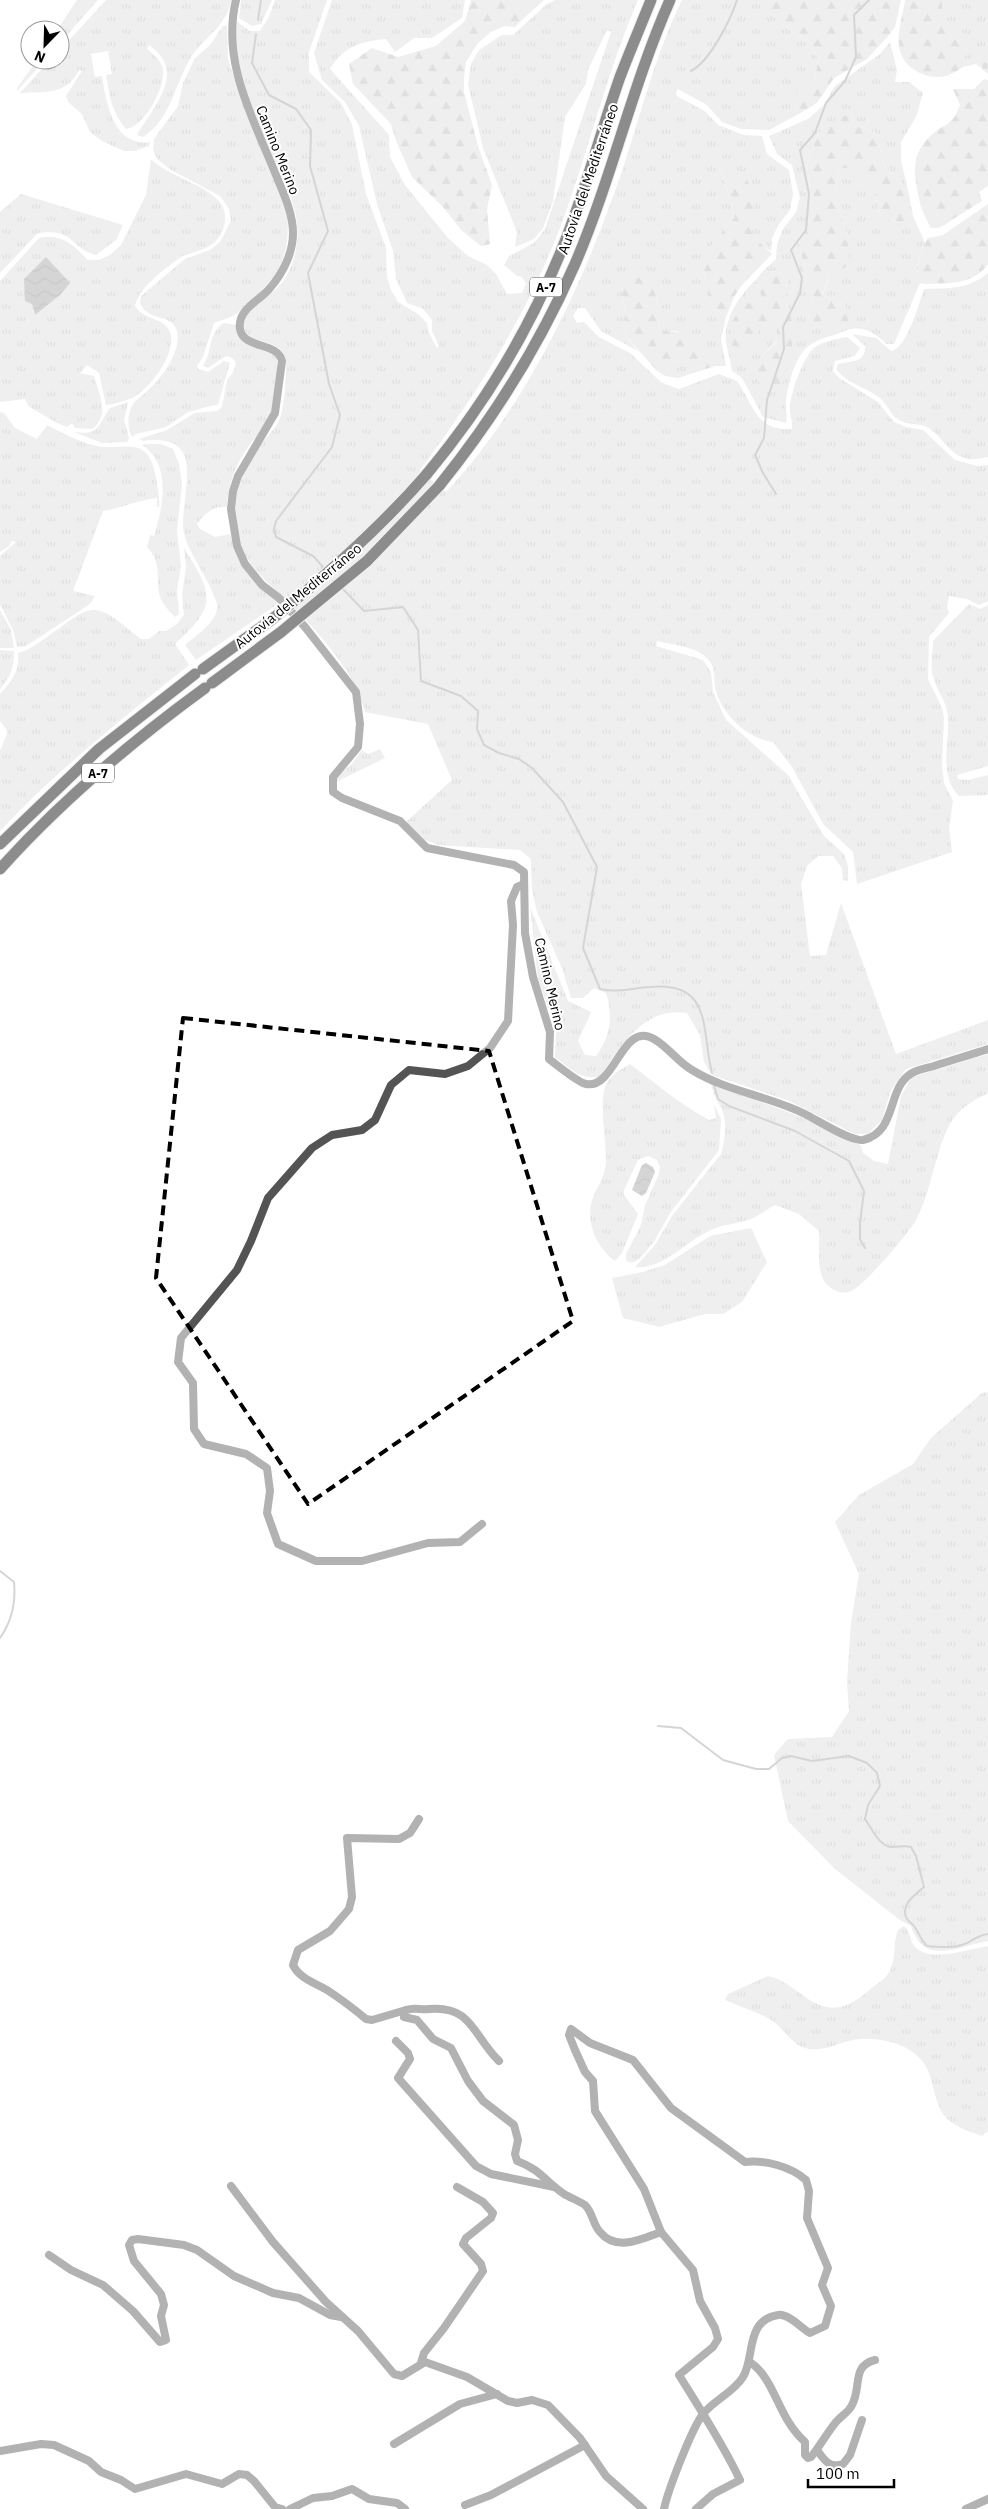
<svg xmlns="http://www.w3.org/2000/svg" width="988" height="2509" viewBox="0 0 988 2509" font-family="'IBM Plex Sans',sans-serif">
<defs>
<pattern id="grass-tufts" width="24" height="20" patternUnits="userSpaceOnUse" patternTransform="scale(1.25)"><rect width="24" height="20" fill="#dbdbdb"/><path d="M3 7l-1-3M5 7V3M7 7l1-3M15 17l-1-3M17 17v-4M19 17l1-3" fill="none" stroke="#bababa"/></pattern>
<pattern id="forest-firs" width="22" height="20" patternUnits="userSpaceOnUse" patternTransform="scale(1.25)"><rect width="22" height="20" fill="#dbdbdb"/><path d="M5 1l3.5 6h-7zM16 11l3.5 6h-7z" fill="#bababa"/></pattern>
<pattern id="cemetery-stones" width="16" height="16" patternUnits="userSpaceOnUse" patternTransform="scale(1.25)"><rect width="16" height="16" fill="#dbdbdb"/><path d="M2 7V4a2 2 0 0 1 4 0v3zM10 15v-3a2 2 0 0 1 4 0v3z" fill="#bababa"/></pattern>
<pattern id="water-waves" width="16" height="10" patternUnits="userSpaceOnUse" patternTransform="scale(1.25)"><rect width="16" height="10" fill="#a2a2a2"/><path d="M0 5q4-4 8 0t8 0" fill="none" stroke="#8a8a8a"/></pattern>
</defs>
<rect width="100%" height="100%" fill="#fff"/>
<g fill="url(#grass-tufts)" fill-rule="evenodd">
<path d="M77 0H98L60 43V30H57Z"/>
<path d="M106 0H232C223 32 204 35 190 59 174 86 171 119 143 137L137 135C154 106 188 72 149 45L147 49C154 55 161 60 163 70 166 86 144 128 126 129 111 110 110 98 106 75L112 74 108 51 91 54 95 77 102 76C106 102 113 147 150 142L149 146 134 151H124L102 141 90 132 82 114 68 102 66 96 82 71 79 70C66 96 45 91 20 93L50 60H60V50Z"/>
<path d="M241 0H272L261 24 252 26 239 18Z"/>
<path d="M275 0H327L309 52V72L341 103 352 125 366 194 386 248 387 277 391 290 398 302 418 314 427 323 429 333 437 348 439 346 432 331V320L423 309 407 303 396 279 393 251 377 204 359 126 345 102 322 80 314 53 332 0H465L462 18 432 38H414L395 52 386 39C361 41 343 47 330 69L389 135 390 157 405 185 448 238 468 256 487 265 496 274 507 294 522 293 526 284 522 277 517 276 504 265 509 256 534 243 545 229 611 32 607 30 588 70 586 84 565 117 553 201 543 228 534 239 515 247 517 232 483 148 468 84 471 64 479 50 502 35H513L547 4 555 0H638C610 65 593 133 570 200 537 299 482 387 420 470L446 492C527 406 584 283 622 171 641 114 655 55 682 0H767V9L788 29 811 43 818 60 815 79 798 94 795 109 804 111 769 130 741 129 722 122 707 105 678 89 676 92 677 96 706 112 718 125 744 135 762 136 767 154 789 170 793 194 790 210 779 224 772 238 771 251 760 244 748 226 751 213 747 181 721 170 735 217 712 244 704 269 709 299 714 309 726 317 721 339 726 366H715L711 358 677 331H660L655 289 621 279C621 299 628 316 625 335L638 351 601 331 585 308H578L573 316 577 323 584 322 599 337 630 353 662 383 679 389 719 374 737 381C754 405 755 431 792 429 793 421 790 418 790 410 789 396 802 362 811 351 818 342 836 339 847 337L860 348 855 356 835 361 833 371 839 378 878 402 894 422 906 427 923 430 955 460 978 466 988 465V601L979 605 967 599 949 596 947 607 949 613 929 637 928 679 942 708 944 719 942 765 944 783 953 801 949 828 952 852 857 884 853 852 823 824 792 767 773 742C747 738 724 717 716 691 713 679 717 668 707 658 695 646 673 645 657 641L656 646 703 660 711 672 713 692 726 720 788 775 824 836 844 854 848 866V881L843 880 842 868 833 856H818L807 866 801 884 810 956 826 955 841 903 896 1054 988 1020V1044L906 1069 891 1090 882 1120 868 1134H855L787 1100 712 1075 704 1062 700 1035 687 1013C645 1006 621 1045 601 1076 580 1081 571 1069 555 1057L556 1029 538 979 530 907 568 1001 591 1012 578 1041 585 1055 596 1056C611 1036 613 1016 606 993L594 988 583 998H571L562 968 537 912 532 891 531 859 520 850 438 845 425 840 406 822 452 780 428 724 365 712C356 673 316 629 287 601 271 585 252 571 242 549 230 521 234 481 251 456 259 444 272 434 279 421 284 410 286 381 286 369 288 331 245 351 244 325 244 308 270 297 281 284 294 268 299 244 297 223 295 203 285 184 277 166 265 137 238 88 235 57 235 45 236 33 236 21L250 31H260L269 17Z"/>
<path d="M523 0H544L523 19Z"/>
<path d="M942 0H988V50L976 64 963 67 968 51 942 27Z"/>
<path d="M227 25 228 59 234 78 287 212C291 254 280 278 247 303 243 306 240 312 236 314 230 318 221 320 214 323L203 357 197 366 198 369 208 372 224 361 230 363 218 404 188 412 166 427 136 434 132 437C127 427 127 414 133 404 136 399 143 396 147 391 161 379 182 351 177 331 172 313 147 322 140 303L141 296 185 259 210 250 220 242 231 221 229 209 220 196 171 170 157 159 153 150 154 139 178 106 183 83 195 58 210 45 223 26Z"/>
<path d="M890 42 897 70 895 82H909L923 93 916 117 901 142V160L909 195 883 163 877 134 860 126 851 114 818 133 807 163 813 217 799 239 804 270 813 296 806 330C823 328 829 322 846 326L822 296 847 234 834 197 839 168H852L874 191 881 218 900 223 913 216 925 243 920 253 917 275 926 284 920 283 894 344H886C874 331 859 324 842 332 832 336 818 339 810 345 795 355 788 384 786 401 785 409 788 416 786 423L763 417 742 378 732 371C731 361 727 351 726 341 723 319 741 293 756 280L762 299 752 343 763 323 777 324V340L761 357 753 372 792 324 786 297 787 280 778 271 762 272 776 259 777 244 783 229 796 212 800 198 792 165 777 154 769 136 808 119 823 106 835 86 880 54Z"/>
<path d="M37 60H45L17 91V88Z"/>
<path d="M151 159C170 177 197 181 216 198 232 212 226 239 206 248 197 252 187 253 178 259 163 270 139 288 135 306 143 319 158 317 167 327 183 346 150 390 132 398 125 401 114 404 106 405L99 373 87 365 80 373 94 376C99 395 111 415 92 429L75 428 72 423 67 427 57 423 28 406 25 399 0 402V281L39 238C62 233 73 245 88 260H99L110 255 121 245 146 195ZM60 295 35 314H34L32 303Z"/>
<path d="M21 194 123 225 116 240 96 255C69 248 76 228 38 233L0 273V212Z"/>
<path d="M921 207 950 221C943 226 938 230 930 227Z"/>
<path d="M988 273V457C979 459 970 461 962 457 948 452 942 437 930 429 921 422 911 426 901 421 890 416 889 406 881 399 867 387 847 384 836 369L838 364C851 361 866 363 865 346L852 334 876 338 891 351C907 349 919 303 924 289 950 288 967 290 988 273Z"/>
<path d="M224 323 236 325C241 358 271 341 276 358 279 366 276 376 275 384 274 394 274 406 271 415 267 425 258 435 251 443 237 461 227 484 227 507 214 505 204 514 197 524L200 529 215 537 230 534C239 559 258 587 279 603L196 660 185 645C195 636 219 621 217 605 217 601 213 596 212 591 205 574 187 549 184 533 177 500 213 431 143 441L139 439 165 431 195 413 217 411 222 407 227 380 234 371 236 363 232 358 226 356 208 368 203 366C214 349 206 335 224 323Z"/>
<path d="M685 361 706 369 678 378 665 376 671 363Z"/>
<path d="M128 402 124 420 129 438 127 442 102 443 74 432C101 436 97 425 110 408Z"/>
<path d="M0 412 4 413 15 428 37 439 47 425C61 432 77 441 93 445 121 453 146 432 155 473 157 484 160 495 159 507H157V498C138 500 122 508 103 511L73 591 95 596 90 604 26 646 17 647 13 630 0 604V556L16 542 12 541 9 546 0 552Z"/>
<path d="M149 444H161L173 449 179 464 182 484 177 531 181 566 177 590 179 614 175 617C170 612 164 606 161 599 154 582 164 564 147 547L150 535 154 536C163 507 172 464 142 445Z"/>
<path d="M184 548C213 594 218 606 175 644L189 665C123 718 58 769 0 831V751L7 734V730L0 721V694C12 681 20 671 18 653 41 648 78 607 95 610 112 612 128 630 141 639H149L159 631H166L177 624 184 615 182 595 186 567Z"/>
<path d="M969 604 980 609 988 605V766L957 775 958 779 969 780 988 775V795L959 796C938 775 950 742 948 715 946 700 936 690 933 676 930 666 933 652 933 641Z"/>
<path d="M0 610 11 630 14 648H0Z"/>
<path d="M0 650 14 651C14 667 11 676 0 689Z"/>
<path d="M380 749 385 758 336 782 338 774 351 765 362 750 368 754Z"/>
<path d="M988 1054V1093C969 1103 957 1109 947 1130 934 1158 931 1192 916 1220 908 1234 867 1282 853 1290 841 1297 826 1288 822 1277 817 1264 820 1245 819 1231L799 1214 775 1205C766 1210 757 1217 748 1220 733 1225 720 1224 707 1232 685 1243 661 1270 635 1267L655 1245 672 1216 721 1154C725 1140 728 1121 721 1108 716 1098 713 1094 711 1083L806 1119 861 1146 863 1153 874 1161 888 1164 901 1096 912 1077Z"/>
<path d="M630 1064C658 1085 678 1103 709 1120L716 1118 714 1104 721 1119 719 1150 670 1213 655 1240 643 1255C637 1260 633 1266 626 1260V1254L641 1225 645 1205 659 1174 660 1167 657 1160 648 1156 638 1160 624 1190V1195L638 1214 622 1253 615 1261C598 1248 587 1227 591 1204 594 1191 604 1180 606 1164 607 1145 599 1104 605 1087 609 1076 621 1069 630 1064Z"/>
<path d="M751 1228 767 1262 742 1302 723 1314H705L659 1327 623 1318 612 1278 643 1272 665 1265 710 1236Z"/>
<path d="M988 1392V1941C958 1946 924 1967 911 1926L901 1921 834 1868 788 1821 774 1755 788 1739 832 1737 849 1711 847 1682 851 1623 859 1574 835 1522 859 1495 913 1464 931 1438 982 1393Z"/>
<path d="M904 1926C911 1932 909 1941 915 1947 930 1963 969 1949 988 1946V2131L982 2136C969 2131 951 2126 943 2114 928 2089 938 2067 908 2049 893 2040 866 2036 849 2041 836 2044 823 2051 809 2049 792 2046 786 2031 774 2022 764 2014 738 2006 725 2000L728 1994 768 1976C787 1980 798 1994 815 2003 839 2015 856 2002 873 1987 880 1982 888 1977 891 1968 896 1955 893 1942 898 1930Z"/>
</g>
<g fill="url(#forest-firs)">
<path d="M471 0H523V19L515 27 504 26 491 32 478 43 466 62 464 77V92L478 146 492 185 487 209 490 244 481 246 461 230 444 208 412 177 396 141 391 124 353 84 349 64 372 48 398 57 436 46 465 21Z"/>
<path d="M767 0H901L895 27 889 35 867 59 834 78 817 103 804 111 795 109 787 99 798 94 815 79 818 60 811 43 788 29 767 9Z"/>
<path d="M905 0H942V27L968 51 963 67C958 70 951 75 946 76 926 81 901 67 899 46 897 31 903 15 905 0Z"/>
<path d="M984 79 988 80V186L979 192 982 201 950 221 921 207C914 177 908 153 935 132 950 121 953 124 960 105L953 89H974Z"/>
<path d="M851 114 860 126 877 134 883 163 909 195 913 216 900 223 881 218 874 191 852 168H839L834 197 847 234 850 264 829 278 822 295 843 296 849 318 846 326C829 322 823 328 806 330L813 296 804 270 799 239 813 217 807 163 818 133 838 118Z"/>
<path d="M721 169 747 180 756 197 748 226 760 243 772 254 742 285 734 297 726 317 714 309 709 299 704 269 712 244 735 217Z"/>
<path d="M988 204V264C974 285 948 283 926 284L917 275 920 253 928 238 943 235Z"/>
<path d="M778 271 787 280C786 295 789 308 792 323 795 346 788 368 781 389L761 385 753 372 761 357 777 341V324H763L752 343 742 353 731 344V324L741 306 762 299 756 280 762 272Z"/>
<path d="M638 277 655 289 660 331C688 331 704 338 715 366L706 369 685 361 671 363 665 376 657 371 625 335C628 316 621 298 621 279Z"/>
</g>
<path fill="url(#cemetery-stones)" d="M988 50V74L976 64Z"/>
<g fill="url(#water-waves)">
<path d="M46 257 70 283 60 295 35 315 32 304 25 301 24 279Z"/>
<path d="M646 1163 653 1167 655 1172 646 1193 642 1196 632 1190 642 1165Z"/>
</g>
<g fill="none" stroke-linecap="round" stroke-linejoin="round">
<g stroke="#a2a2a2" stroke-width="2">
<path d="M258 20 261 0"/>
<path d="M256 34 252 63 269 95 296 109 311 130 310 166 328 231 308 273 329 384 340 415 332 447 276 521 274 529 276 537 313 556 324 568"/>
<path d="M691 71C710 61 730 21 737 0"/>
<path d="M776 494 763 473 755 455 764 438 767 400 784 349 783 327 800 293 802 278 791 250 806 230 809 194 800 150 815 133 826 103 845 81 856 57 854 15 869 0"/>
<path d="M341 587 364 611 403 607 418 630 421 681 461 696 478 711 477 729 484 745 499 753 519 759 532 768 563 802 597 867 583 948 600 989C616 993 633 988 650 987 713 981 701 1029 712 1073"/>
<path d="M714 1085 718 1099 729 1106 795 1131 849 1161 864 1191 860 1223V1239L865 1248"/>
<path d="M0 1571 14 1582C16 1603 12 1621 0 1638"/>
<path d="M658 1726 681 1728 723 1760 756 1769H769L782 1758 791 1756 812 1761 849 1756 867 1763 877 1773 880 1786 868 1805 865 1819C871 1827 879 1846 891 1847 899 1847 904 1845 911 1847L916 1856 924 1887C915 1895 901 1904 906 1917 907 1921 911 1922 914 1926 920 1934 919 1938 927 1946 941 1947 954 1949 967 1943 975 1939 979 1935 988 1934"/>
</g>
<defs>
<g id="highway">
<path d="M426 475C483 407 529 331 562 249 585 193 600 134 620 77 630 51 641 25 651 0"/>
<path d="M439 486C494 418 540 344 575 264 612 178 632 86 670 0"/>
<path d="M203 669 271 620"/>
<path d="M212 683 281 632"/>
<path d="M0 844 99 749 195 674"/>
<path d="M0 869C61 801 131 742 205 688"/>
</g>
</defs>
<use href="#highway" stroke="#dbdbdb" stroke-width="13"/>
<g stroke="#545454" stroke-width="8">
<path d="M236 0C221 62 253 118 276 175 283 192 293 213 293 233 293 253 283 273 270 288 260 301 237 309 240 329 244 350 277 341 282 361L275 413 238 476 233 491 231 509 237 546 245 564 262 585 279 598 305 627 356 692 360 724 358 747 333 777V792L342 798 400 821 427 848 514 865 524 872 525 933 533 977 550 1032 549 1059C557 1065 577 1082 586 1084 615 1090 622 1020 654 1039 668 1047 678 1062 692 1070 726 1091 769 1096 805 1114 817 1120 851 1142 863 1140 898 1132 886 1088 912 1073 918 1069 927 1068 934 1066 952 1060 970 1055 988 1049"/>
<path d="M482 1524 460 1542 428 1543 362 1561H316L278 1544 267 1513 270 1491 267 1468 246 1454 204 1444 194 1429 193 1383 178 1362 181 1338 237 1270 251 1241 268 1198 312 1148 332 1135 362 1130 375 1120 391 1085 409 1070 445 1074 468 1066 490 1048 508 1021 513 925 511 901 517 887 524 884"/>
<path d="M406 2010 372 2020 366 2019C354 2009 341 1999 327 1990 315 1983 299 1978 293 1965L298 1950 330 1931 349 1909 352 1897 347 1838 399 1839 410 1833 419 1819"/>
<path d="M396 2041 408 2053 410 2059 398 2078 476 2166 491 2174 554 2187"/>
<path d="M499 2061C473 2036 472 2005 429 2009 421 2010 414 2007 406 2010L404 2017 417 2020 433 2039 451 2048 468 2081 483 2101 514 2125 518 2140 515 2154 517 2161C540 2169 546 2182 564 2194 571 2198 579 2201 585 2205 593 2213 593 2225 600 2232 616 2252 642 2239 661 2232"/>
<path d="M231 2186 273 2242 326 2302 358 2331 394 2374 402 2376 425 2362 467 2377 508 2401 517 2403 532 2400 548 2405 580 2438 606 2476 643 2509"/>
<path d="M49 2255 71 2270 103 2285 133 2311 160 2342 166 2340 161 2316 164 2305 161 2294 134 2261 129 2245 132 2240 138 2239 184 2245 197 2250 234 2276 273 2293 299 2298 330 2315 341 2317"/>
<path d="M750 2362C776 2380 777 2417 805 2442V2455L808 2458 811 2457C820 2446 827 2433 836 2422 841 2416 849 2412 852 2405 862 2387 851 2366 875 2360"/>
<path d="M421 2363 424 2353 444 2328 483 2271 481 2264 463 2244 466 2238 491 2218 493 2213 483 2202 457 2187"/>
<path d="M394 2444 460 2404 497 2394"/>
<path d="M817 2450C824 2460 830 2469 843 2464L850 2455 862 2420"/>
<path d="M0 2451 41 2444 54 2445 89 2461 101 2472 121 2480 135 2489 186 2474 222 2484 239 2474 247 2475 254 2481 275 2507 282 2509"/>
<path d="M465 2505 491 2495 585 2445"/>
<path d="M290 2509 313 2498 332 2496 352 2489 369 2499 397 2503 405 2509"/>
<path d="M664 2509C668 2490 692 2428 703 2414 714 2400 734 2392 743 2377 755 2358 745 2320 778 2315 788 2313 801 2328 810 2333L825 2326 831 2306 822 2285 828 2268 807 2218 809 2191 806 2180C790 2166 765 2160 745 2162L671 2108 633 2060 590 2043 571 2029 569 2035 575 2050 585 2072 593 2081 595 2111 644 2189 661 2232 693 2270 700 2301 715 2328 718 2339 713 2347 679 2375C700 2409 723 2444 740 2480L713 2494 696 2509"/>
<path d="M966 2509 988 2499"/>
</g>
<use href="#highway" stroke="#000" stroke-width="11"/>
<defs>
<g id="highway-bridge">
<path d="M271 620C327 575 379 529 426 475"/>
<path d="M281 632 367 561 439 486"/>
</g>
</defs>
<use href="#highway-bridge" stroke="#dbdbdb" stroke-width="13" stroke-linecap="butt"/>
<use href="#highway-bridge" stroke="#000" stroke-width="11"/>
</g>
<path d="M0 0H988V2509H0ZM183 1018 489 1051 573 1321 308 1504 156 1278Z" fill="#fff" fill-opacity=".55" fill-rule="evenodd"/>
<path fill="none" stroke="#000" stroke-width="4" stroke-dasharray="10 6" stroke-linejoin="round" d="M183 1018 489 1051 573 1321 308 1504 156 1278Z"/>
<g text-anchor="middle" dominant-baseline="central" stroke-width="4" stroke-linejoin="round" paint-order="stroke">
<g fill="#fff" stroke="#4c4c4c" stroke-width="1">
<rect x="530" y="277.5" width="32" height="19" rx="4"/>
<rect x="82" y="763.5" width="32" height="19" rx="4"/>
</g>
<g font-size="12" font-weight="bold" fill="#000">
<text x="546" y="287">A-7</text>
<text x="98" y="773">A-7</text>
</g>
<g font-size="14" fill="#000" stroke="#fff">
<text transform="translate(278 150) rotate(68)">Camino Merino</text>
<text transform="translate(588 179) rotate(-71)">Autovía del Mediterráneo</text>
<text transform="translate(298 596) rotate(-39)">Autovía del Mediterráneo</text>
<text transform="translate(550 984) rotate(77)">Camino Merino</text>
</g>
</g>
<g transform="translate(45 45) rotate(203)"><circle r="24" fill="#ffffff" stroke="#999999"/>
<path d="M0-4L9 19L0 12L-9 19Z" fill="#000000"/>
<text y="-8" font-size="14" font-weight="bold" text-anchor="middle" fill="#000000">N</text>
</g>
<path d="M808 2479v8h86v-8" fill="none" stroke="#000000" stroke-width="2.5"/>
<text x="816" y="2479" font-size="15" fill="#000000" stroke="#ffffff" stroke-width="4" paint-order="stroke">100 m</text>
</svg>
